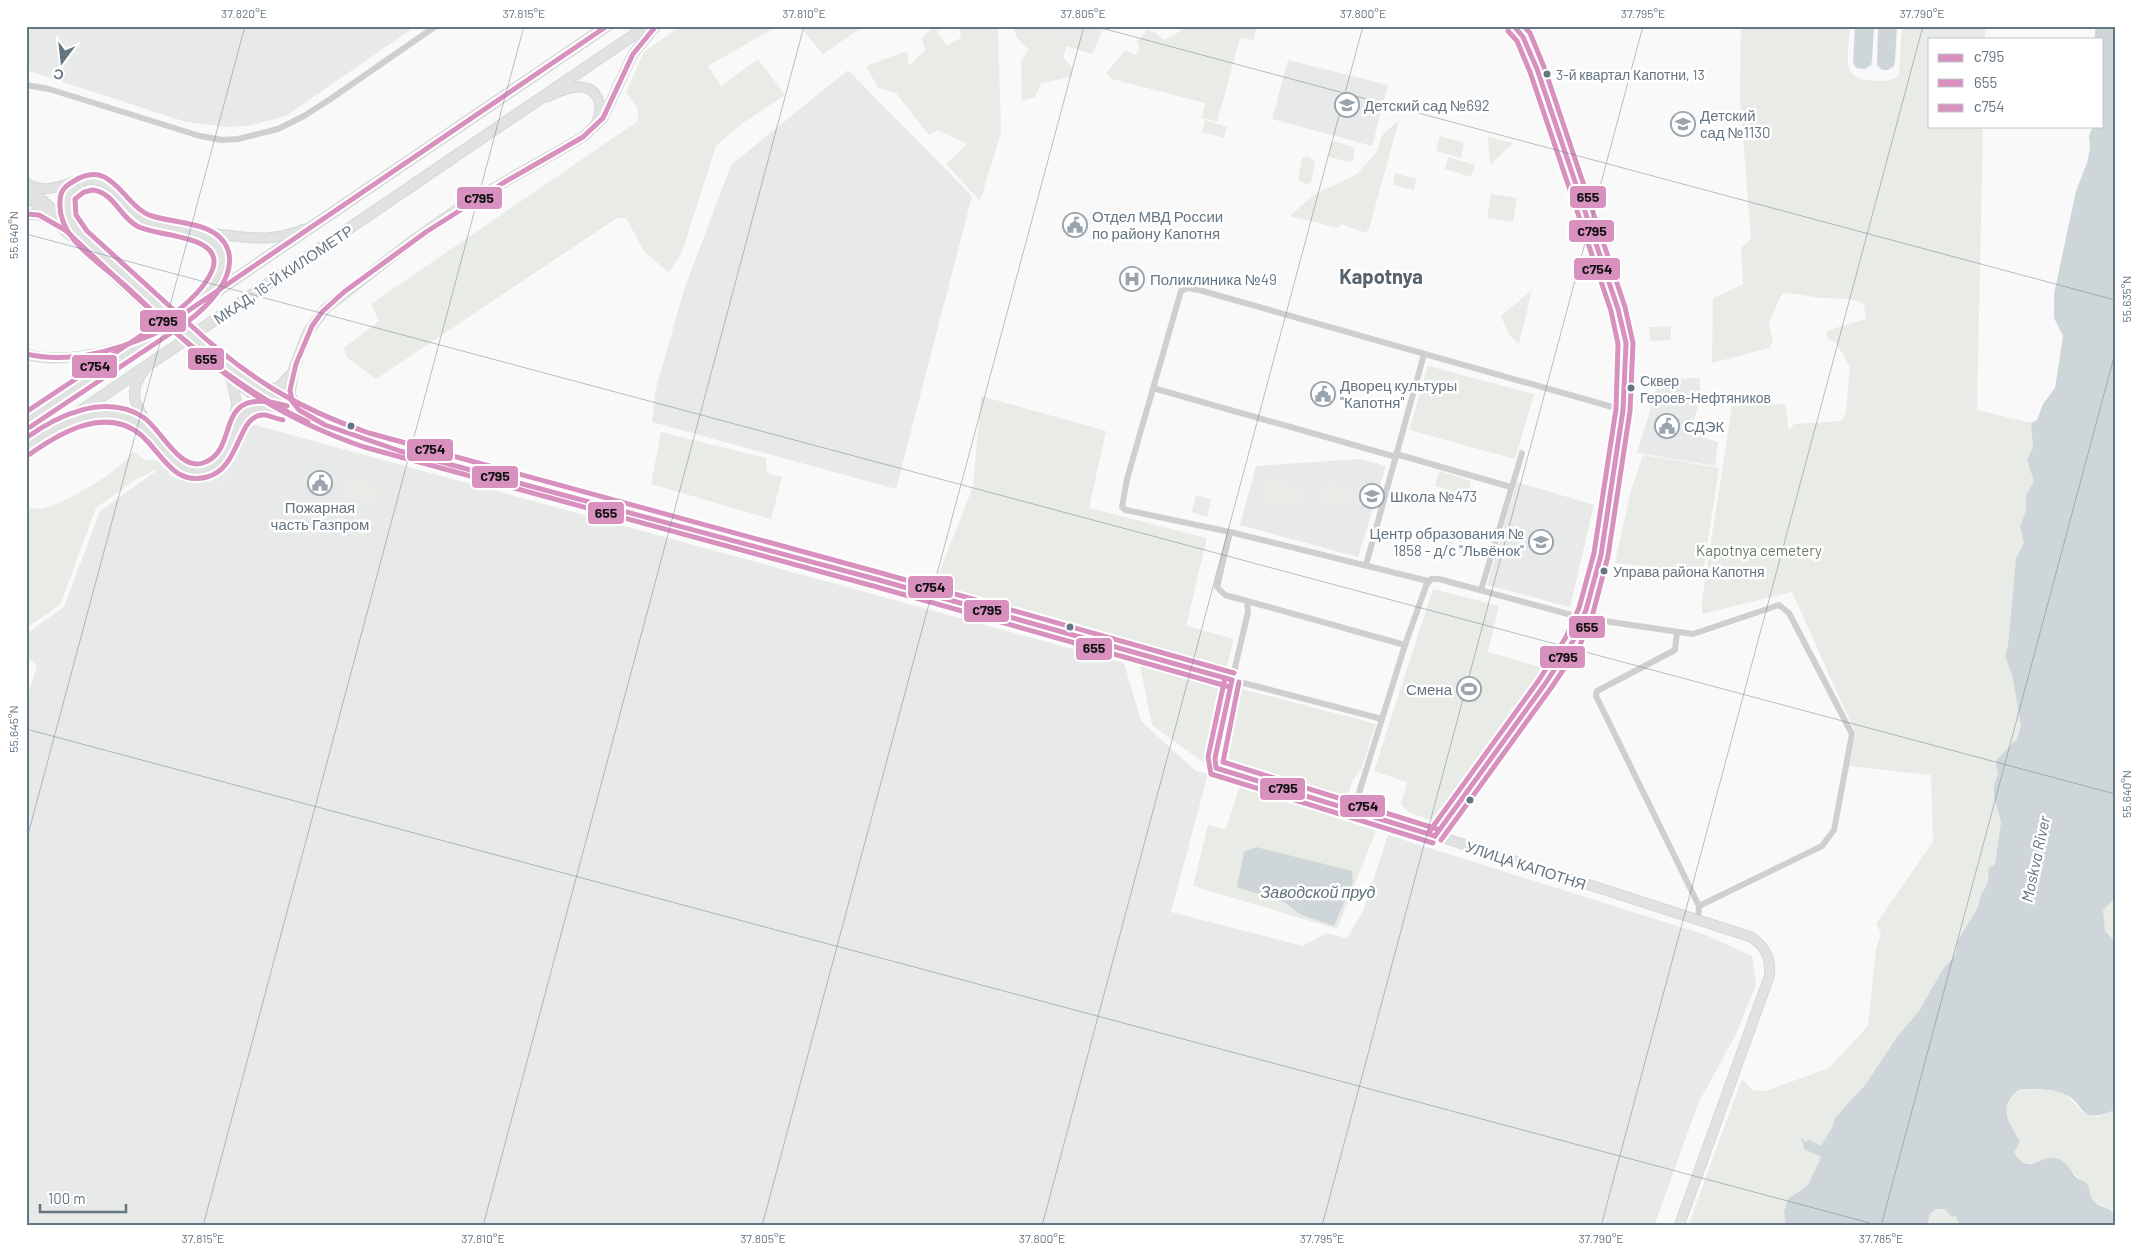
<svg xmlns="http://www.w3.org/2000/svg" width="2141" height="1252" viewBox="0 0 2141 1252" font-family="Barlow,sans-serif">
<rect width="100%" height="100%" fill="#f9f9f9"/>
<g fill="#e8e9e9">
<path d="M26 26H416L286 116 248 126 226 127 186 122 26 70Z"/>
<path d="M1034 26H1104L1089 37 1051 35Z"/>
<path d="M1288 60 1388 85 1372 146 1272 119Z"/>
<path d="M848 70 972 196 896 489 652 422 655 392 684 290 731 165Z"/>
<path d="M1700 378V401L1689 433 1718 442 1715 466 1637 453 1660 379Z"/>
<path d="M248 423 1124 663 1141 721 1196 771 1208 774 1171 912 1303 946 1326 933 1347 938 1363 911 1388 835 1706 935 1752 956 1756 985 1736 1034 1698 1104 1654 1226H26V700L37 666 26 656V634L64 607 100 511 159 469 177 479 195 483 212 481 224 471 233 457 241 435Z"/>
<path d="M1360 459 1386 466 1358 557 1240 525 1256 466Z"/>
<path d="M1517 482 1594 505 1570 607 1487 585Z"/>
</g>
<g fill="#e8ebe6">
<path d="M681 26H778L708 66 721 86 758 59 785 95 743 123 716 146 682 252 669 273 644 251 626 218H617L376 379 346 357 344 348 379 321 371 304 638 121V109L626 92 644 52Z"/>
<path d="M799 26H862V27L823 54Z"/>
<path d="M934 26 946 45 961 38 959 26H998L1001 133 980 201 946 164 967 144 938 130 929 135 896 93 878 88 866 66 907 51 909 66 925 50 922 38Z"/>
<path d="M1014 26H1034L1051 35 1089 37 1105 26 1092 54 1067 46 1063 57 1073 69 1071 77 1041 83 1035 97 1022 101 1021 61 1029 50 1016 37Z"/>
<path d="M1180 26H1257L1253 40 1240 38 1217 122 1202 118 1205 103 1112 79 1106 73 1126 50 1136 55 1140 49 1137 42 1147 30 1155 32 1164 40 1181 31Z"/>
<path d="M1741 26H1850C1849 56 1837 80 1877 81 1884 81 1894 81 1899 75L1902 26H1985V39H1930V126H1983L1977 410 2031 423 2033 447 2027 460 2035 481 2026 496 2027 511 2020 527 2024 543 2016 558 2008 645 2005 657 2012 673 2021 726 2017 739 1998 758V774L1994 785V798L2001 821 1995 864 1987 876V885L1981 894 1978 907 1957 942 1956 954 1943 969 1919 1011 1897 1037 1865 1085 1835 1118 1834 1126 1821 1146 1810 1140 1804 1149 1821 1157 1808 1185 1797 1191 1784 1212 1786 1226H1688L1742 1079 1752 1090 1766 1091 1829 1068 1868 1026 1876 950 1881 933 1876 924 1933 842 1931 775 1849 766 1856 734 1792 592 1702 614V600L1732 406 1785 404 1789 431 1794 424 1841 421 1846 413 1850 367 1836 343 1829 340 1826 333 1829 330 1866 319 1864 304C1850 297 1836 299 1821 298 1807 296 1796 293 1782 293L1769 323 1773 342 1769 348 1712 363 1713 298 1743 284 1741 248 1751 239 1740 99Z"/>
<path d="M1205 120 1227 127 1224 138 1202 132Z"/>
<path d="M1399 120 1369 229 1365 233 1341 224 1338 228 1290 216 1312 196 1357 174 1377 152 1382 135Z"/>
<path d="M1440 136 1464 143 1461 158 1436 151Z"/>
<path d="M1488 137 1513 143 1490 165Z"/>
<path d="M1335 141 1355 148 1353 161 1349 162 1329 157 1331 143Z"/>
<path d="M1308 157 1315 161 1311 183 1306 184 1298 180 1302 158Z"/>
<path d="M1448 157 1475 165 1471 177 1445 169Z"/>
<path d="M1395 173 1416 179 1414 190 1393 185Z"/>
<path d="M1491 194 1517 198 1513 222 1487 218Z"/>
<path d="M1532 290 1519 344 1508 333 1501 316Z"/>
<path d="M1671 326V340L1650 341 1649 327Z"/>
<path d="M1428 366 1534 394 1515 459 1409 430Z"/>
<path d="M981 396 1106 431 1089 508 1207 538 1186 626 1234 639 1226 670 933 588 973 487Z"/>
<path d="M661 432 766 458 767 473 782 477 771 519 651 484Z"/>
<path d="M135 452 144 460C176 457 188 491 222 469L232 474 229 485 223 486 155 470 133 481 96 508 60 605 26 628V616L29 614 26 604V507C31 508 37 509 42 509 60 506 123 470 130 454Z"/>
<path d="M1643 455 1719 468 1703 573 1615 563 1631 490Z"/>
<path d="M1439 471 1471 481 1467 496 1435 486Z"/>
<path d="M1266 477 1305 488 1299 509 1260 498Z"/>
<path d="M349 478 381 487 377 504 344 495Z"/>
<path d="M1324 481 1353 490 1348 508 1319 499Z"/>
<path d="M1196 495 1211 499 1207 517 1192 512Z"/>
<path d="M1433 589 1499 606 1488 652 1550 670 1439 823 1410 813 1401 804 1407 782 1374 771Z"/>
<path d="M1139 661 1221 684 1203 762 1152 725Z"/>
<path d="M1242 689 1376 724 1361 770 1352 781 1348 796 1224 763Z"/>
<path d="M1240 785 1376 831 1337 929 1193 886 1208 825 1226 829Z"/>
<path d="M2115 898V941L2105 931 2103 910Z"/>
<path d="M2020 1089 2049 1090 2066 1094 2082 1112 2098 1117 2115 1110V1217L2111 1209 2095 1202C2085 1182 2073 1169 2053 1158 2036 1164 2026 1169 2014 1153L2020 1141C2008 1120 1998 1106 2020 1089Z"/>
<path d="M1936 1209H1945L1956 1216 1959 1226H1927L1930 1214Z"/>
</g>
<g fill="#ced6d9">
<path d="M1855 26H1874L1872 61 1871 65 1865 69 1856 68 1853 63Z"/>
<path d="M1878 26H1897L1895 62 1894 66 1888 70H1882L1877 65Z"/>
<path d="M2096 26H2115V898L2103 910 2105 931 2115 941V1110C2076 1126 2087 1103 2064 1094 2051 1088 2035 1089 2020 1089 1997 1106 2008 1121 2020 1141L2014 1153C2031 1176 2037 1156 2055 1158 2067 1160 2070 1171 2077 1178 2080 1180 2085 1181 2087 1184 2090 1189 2090 1198 2095 1202 2106 1212 2115 1203 2115 1226H1959L1956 1216 1952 1217 1945 1209H1936L1930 1214 1927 1226H1786L1784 1212 1788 1199 1808 1185 1821 1157 1804 1149 1803 1142 1810 1140 1821 1146 1833 1126 1835 1118 1865 1085 1897 1037 1919 1011 1943 969 1956 954 1957 942 1978 907 1981 894 1987 885 1989 868 1995 864 2001 821 1994 798V785L1998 774 1996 765 1998 758 2017 739 2021 726 2012 674 2005 657 2008 645 2016 558 2024 543 2020 527 2026 511V496L2034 481 2027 460 2033 447 2031 423 2037 420 2043 404 2055 388 2063 336 2054 318V294L2076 191 2087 163 2090 148 2089 136 2093 126H2102V39H2094Z"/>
<path d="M1256 847 1352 871 1353 882 1334 926 1302 915 1284 902 1237 887 1244 852Z"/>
</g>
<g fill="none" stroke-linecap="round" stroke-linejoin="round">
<path stroke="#ced6d9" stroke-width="2" d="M1802 1139 1803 1142"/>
<defs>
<g id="secondary">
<path d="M547 97C556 93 567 87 578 87 598 86 604 106 597 121"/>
<path d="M26 183C51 199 71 176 96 180 120 184 127 208 146 219 162 228 248 239 267 238 279 237 293 234 304 229"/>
<path d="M29 188 151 298"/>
<path d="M26 195 144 303"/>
<path d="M26 214 39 215 50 220"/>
<path d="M77 232C67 215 59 196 81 185"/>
<path d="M195 233C241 248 216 279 196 303"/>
<path d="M26 354C57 364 111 353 140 340"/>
<path d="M217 358 254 387 280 403 364 440 879 580 1232 680 1215 758 1216 768 1354 809 1751 937C1766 947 1772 959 1769 977L1679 1226"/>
<path d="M211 362 249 392 270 405"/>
<path d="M145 369C125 394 137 408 152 430"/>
<path d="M231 377 237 404 233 423"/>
<path d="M259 388H278L292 373"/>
<path d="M300 410 290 395 294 368 308 332 325 309 408 244 459 208 583 137 603 118 633 54 656 26"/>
<path d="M65 423C79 420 92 414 106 414 155 412 160 474 200 471 236 469 227 406 261 406 274 406 288 414 300 419"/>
</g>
<g id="trunk">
<path d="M26 421 607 26"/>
<path d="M26 448 647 26"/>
</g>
</defs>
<use href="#secondary" stroke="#d5d6d7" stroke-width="11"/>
<use href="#trunk" stroke="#d5d6d6" stroke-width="12"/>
<g stroke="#cecfd0" stroke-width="6">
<path d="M26 85 49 89 200 136 222 140 238 139 278 129 304 116 329 100 436 26"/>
<path d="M1153 388 1396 457"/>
<path d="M1396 454 1511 487"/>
<path d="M1230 532 1428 581"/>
<path d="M1366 565 1424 354"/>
<path d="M1481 590 1522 453"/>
<path d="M1247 601 1405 645"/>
<path d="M1677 632 1675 650 1597 691 1596 696 1699 906"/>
<path d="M1382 719 1232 680 1248 612 1247 601 1225 595 1217 587 1230 532 1126 510 1122 507 1127 479 1181 291 1188 288 1199 290 1623 410"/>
<path d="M1354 809 1405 645 1426 586 1431 579H1439L1583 618 1693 634 1779 605 1789 613 1852 734 1834 830 1822 846 1699 906 1698 920"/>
</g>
<path stroke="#cecfd0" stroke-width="8" d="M1435 836 1545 684 1573 641 1586 610 1601 555 1623 410 1626 343 1618 309 1537 69 1523 37 1514 26"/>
<use href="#secondary" stroke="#e1e2e2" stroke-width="9"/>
<use href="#trunk" stroke="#e1e2e2" stroke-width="10"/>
<defs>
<g id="secondary-bridge">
<path d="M151 298 217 358"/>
<path d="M144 303 211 362"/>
</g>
</defs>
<use href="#secondary-bridge" stroke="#d5d6d7" stroke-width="11" stroke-linecap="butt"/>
<use href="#secondary-bridge" stroke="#e1e2e2" stroke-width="9"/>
<defs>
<g id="bus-1">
<path d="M656 26 633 54 603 118 583 137 503 183 426 232 344 292 322 312 312 326 296 364 290 390 292 401 299 410 325 425 400 451 879 580 1232 680"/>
<path d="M26 214 39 215 65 230C140 299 214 379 308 422"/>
<path d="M26 354C70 364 114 351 154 334L607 26"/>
<path d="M1232 680 1215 758 1216 768 1435 836"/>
<path d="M1435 836 1545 684 1573 641 1586 610 1601 555 1623 410 1626 343 1618 309 1537 69 1523 37 1514 26"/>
</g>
<g id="bus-2">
<path d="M163 321C149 308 136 295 121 282 98 261 57 238 60 201 60 191 65 186 74 181 113 157 123 207 152 216 176 224 218 221 228 250 237 278 206 308 187 322"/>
<path d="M30 427 174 331C235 387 286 420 364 447L877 587 1230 687"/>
<path d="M30 454C61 432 106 406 141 435 162 453 173 486 207 477 241 469 237 412 265 415 271 416 277 419 283 420"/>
<path d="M1225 678 1208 757 1211 774 1433 843"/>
<path d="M1441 840 1551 688 1580 645 1593 613 1608 556 1630 411 1633 343 1625 307 1544 67 1530 33 1524 26"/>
</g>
<g id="bus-3">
<path d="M93 190C114 193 120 217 137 226 156 237 223 234 213 268 207 285 190 301 176 312L87 231 76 215 75 199 84 192Z"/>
<path d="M187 322C245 376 294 407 369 433L881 573 1234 673"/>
<path d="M26 412 163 321"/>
<path d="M26 438C58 415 105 393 143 417 161 429 179 471 203 463 243 450 209 383 287 406"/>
<path d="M1239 682 1223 762 1437 829"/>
<path d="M1429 832 1539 680 1566 637 1579 608 1594 553 1616 409 1618 344 1611 311 1530 72 1517 41 1508 31"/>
</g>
</defs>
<use href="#bus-1" stroke="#fff" stroke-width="9"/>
<use href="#bus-2" stroke="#fff" stroke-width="9"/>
<use href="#bus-3" stroke="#fff" stroke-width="9"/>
<use href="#bus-1" stroke="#d891be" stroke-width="5"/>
<use href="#bus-2" stroke="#d891be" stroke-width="5"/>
<use href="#bus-3" stroke="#d891be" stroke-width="5"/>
</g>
<path fill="none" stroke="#657683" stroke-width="1" stroke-opacity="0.45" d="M1094 26 2115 300M26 234 2115 794M26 729 1881 1226M26 842 245 26M26 1223 36 1226M203 1226 524 26M483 1226 804 26M762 1226 1084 26M1042 1226 1363 26M1322 1226 1643 26M1601 1226 1923 26M1881 1226 2115 353"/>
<defs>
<symbol id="school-ring" viewBox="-11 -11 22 22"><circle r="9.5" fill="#fff" stroke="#99a4ac" stroke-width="1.5"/><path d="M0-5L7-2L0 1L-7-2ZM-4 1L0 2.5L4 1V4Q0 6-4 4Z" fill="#99a4ac"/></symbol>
<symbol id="civic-ring" viewBox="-11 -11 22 22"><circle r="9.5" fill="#fff" stroke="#99a4ac" stroke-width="1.5"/><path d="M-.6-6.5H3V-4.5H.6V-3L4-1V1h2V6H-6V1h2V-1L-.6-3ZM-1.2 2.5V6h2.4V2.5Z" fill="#99a4ac"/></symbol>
<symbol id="hospital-ring" viewBox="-11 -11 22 22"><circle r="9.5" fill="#fff" stroke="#99a4ac" stroke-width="1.5"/><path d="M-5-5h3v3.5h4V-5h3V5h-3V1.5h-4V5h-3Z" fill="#99a4ac"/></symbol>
<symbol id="stadium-ring" viewBox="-11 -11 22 22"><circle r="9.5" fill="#fff" stroke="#99a4ac" stroke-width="1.5"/><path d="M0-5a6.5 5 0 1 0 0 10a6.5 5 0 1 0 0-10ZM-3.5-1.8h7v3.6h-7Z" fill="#99a4ac"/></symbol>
</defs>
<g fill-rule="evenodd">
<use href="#school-ring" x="1333" y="91" width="28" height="28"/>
<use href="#school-ring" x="1669" y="110" width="28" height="28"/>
<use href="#civic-ring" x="1061" y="211" width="28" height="28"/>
<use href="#hospital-ring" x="1118" y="265" width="28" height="28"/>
<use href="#civic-ring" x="1309" y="380" width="28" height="28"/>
<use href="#civic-ring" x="1653" y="412" width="28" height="28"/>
<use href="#civic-ring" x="306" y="469" width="28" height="28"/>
<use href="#school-ring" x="1358" y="482" width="28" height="28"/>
<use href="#school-ring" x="1527" y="528" width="28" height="28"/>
<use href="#stadium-ring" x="1455" y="675" width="28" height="28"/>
</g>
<g fill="#657683" stroke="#fff" stroke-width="2">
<circle cx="1547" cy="74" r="4.5"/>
<circle cx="1631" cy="388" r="4.5"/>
<circle cx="351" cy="426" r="4.5"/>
<circle cx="1604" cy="571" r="4.5"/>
<circle cx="1070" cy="627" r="4.5"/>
<circle cx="1470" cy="800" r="4.5"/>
</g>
<g text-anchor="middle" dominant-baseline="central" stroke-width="5" stroke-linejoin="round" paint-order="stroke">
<g font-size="14" fill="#657683" stroke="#fff" text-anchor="start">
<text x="1556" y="74">3-й квартал Капотни, 13</text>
<text x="1640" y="380">Сквер<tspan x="1640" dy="17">Героев-Нефтяников</tspan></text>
<text x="1613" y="571">Управа района Капотня</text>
</g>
<g font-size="15" fill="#657683" stroke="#fff" text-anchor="start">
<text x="1364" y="105">Детский сад №692</text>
<text x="1700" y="115">Детский<tspan x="1700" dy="17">сад №1130</tspan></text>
<text x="1092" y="216">Отдел МВД России<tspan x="1092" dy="17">по району Капотня</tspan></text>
<text x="1150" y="279">Поликлиника №49</text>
<text x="1340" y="385">Дворец культуры<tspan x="1340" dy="17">"Капотня"</tspan></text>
<text x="1684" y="426">СДЭК</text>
<text x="1390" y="496">Школа №473</text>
<text x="320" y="507" text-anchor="middle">Пожарная<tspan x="320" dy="17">часть Газпром</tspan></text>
<text x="1524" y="533" text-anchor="end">Центр образования №<tspan x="1524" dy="17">1858 - д/с "Львёнок"</tspan></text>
<text x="1452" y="689" text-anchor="end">Смена</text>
</g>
<g font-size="15" fill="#657683" stroke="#fff">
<text transform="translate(283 274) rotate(-34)">МКАД, 16-Й КИЛОМЕТР</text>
<text transform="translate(1526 865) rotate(18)">УЛИЦА КАПОТНЯ</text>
</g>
<g font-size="15" fill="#687a64" stroke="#fff">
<text x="1759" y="550">Kapotnya cemetery</text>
</g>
<g font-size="16" font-style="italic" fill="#60757c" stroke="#fff">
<text transform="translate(2035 859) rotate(-78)">Moskva River</text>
<text x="1318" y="891">Заводской пруд</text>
</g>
<g font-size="20" font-weight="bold" fill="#57646e" stroke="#fff">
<text x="1381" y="276">Kapotnya</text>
</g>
</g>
<g stroke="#fff" stroke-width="2">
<rect x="1569" y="185" width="38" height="24" rx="5" fill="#d891be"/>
<rect x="456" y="186" width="47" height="24" rx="5" fill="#d891be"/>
<rect x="1568" y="219" width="47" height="24" rx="5" fill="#d891be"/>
<rect x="1573" y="257" width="48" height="24" rx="5" fill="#d891be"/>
<rect x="139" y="309" width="48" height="24" rx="5" fill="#d891be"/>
<rect x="187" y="347" width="38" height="24" rx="5" fill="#d891be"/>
<rect x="71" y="354" width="47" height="25" rx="5" fill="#d891be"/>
<rect x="406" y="438" width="48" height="24" rx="5" fill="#d891be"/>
<rect x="471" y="465" width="48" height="24" rx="5" fill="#d891be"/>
<rect x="587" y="501" width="38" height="24" rx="5" fill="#d891be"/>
<rect x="907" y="575" width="47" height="24" rx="5" fill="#d891be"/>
<rect x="963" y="599" width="47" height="24" rx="5" fill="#d891be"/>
<rect x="1568" y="615" width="38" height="24" rx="5" fill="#d891be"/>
<rect x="1075" y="637" width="38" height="24" rx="5" fill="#d891be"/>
<rect x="1539" y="645" width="47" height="24" rx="5" fill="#d891be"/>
<rect x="1259" y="777" width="47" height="24" rx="5" fill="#d891be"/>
<rect x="1339" y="794" width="47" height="24" rx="5" fill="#d891be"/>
</g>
<g font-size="14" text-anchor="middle" font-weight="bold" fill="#111">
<text x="1588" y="202">655</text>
<text x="479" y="203">с795</text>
<text x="1592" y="236">с795</text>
<text x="1597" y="274">с754</text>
<text x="163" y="326">с795</text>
<text x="206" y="364">655</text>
<text x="95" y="371">с754</text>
<text x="430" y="454">с754</text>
<text x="495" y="481">с795</text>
<text x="606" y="518">655</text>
<text x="930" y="592">с754</text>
<text x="987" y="615">с795</text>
<text x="1587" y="632">655</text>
<text x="1094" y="653">655</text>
<text x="1563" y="662">с795</text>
<text x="1283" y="793">с795</text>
<text x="1363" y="811">с754</text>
</g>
<rect width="2141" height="1252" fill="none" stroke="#ffffff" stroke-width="55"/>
<rect x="1928" y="38" width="175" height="90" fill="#ffffff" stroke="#c1c8cd"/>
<rect x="1938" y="54" width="25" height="8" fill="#d891be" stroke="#c1c8cd"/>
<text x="1974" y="62" font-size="15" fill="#657683">с795</text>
<rect x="1938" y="79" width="25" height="8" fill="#d891be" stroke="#c1c8cd"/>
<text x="1974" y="88" font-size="15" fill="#657683">655</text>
<rect x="1938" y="104" width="25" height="8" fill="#d891be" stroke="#c1c8cd"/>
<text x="1974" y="112" font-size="15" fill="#657683">с754</text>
<g transform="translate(62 62) rotate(195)" stroke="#ffffff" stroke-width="4" paint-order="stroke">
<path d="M0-4L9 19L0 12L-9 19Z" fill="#657683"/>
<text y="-8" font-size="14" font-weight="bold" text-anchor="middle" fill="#657683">С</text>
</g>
<path d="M40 1204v8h86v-8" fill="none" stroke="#657683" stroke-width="2.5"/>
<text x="48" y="1204" font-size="15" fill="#657683" stroke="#ffffff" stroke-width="4" paint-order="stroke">100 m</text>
<rect x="28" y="28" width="2086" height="1196" fill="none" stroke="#657683" stroke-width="2"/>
<g font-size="12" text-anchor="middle" fill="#657683">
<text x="244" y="18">37.820°E</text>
<text x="524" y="18">37.815°E</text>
<text x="804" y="18">37.810°E</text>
<text x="1083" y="18">37.805°E</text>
<text x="1363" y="18">37.800°E</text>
<text x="1643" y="18">37.795°E</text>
<text x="1922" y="18">37.790°E</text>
<text transform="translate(14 235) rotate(-90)" y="4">55.640°N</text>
<text transform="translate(2127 299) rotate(-90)" y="4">55.635°N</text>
<text transform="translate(14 729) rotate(-90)" y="4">55.645°N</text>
<text transform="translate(2127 794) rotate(-90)" y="4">55.640°N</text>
<text x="203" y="1243">37.815°E</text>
<text x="483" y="1243">37.810°E</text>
<text x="763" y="1243">37.805°E</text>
<text x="1042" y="1243">37.800°E</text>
<text x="1322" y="1243">37.795°E</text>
<text x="1601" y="1243">37.790°E</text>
<text x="1881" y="1243">37.785°E</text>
</g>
</svg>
